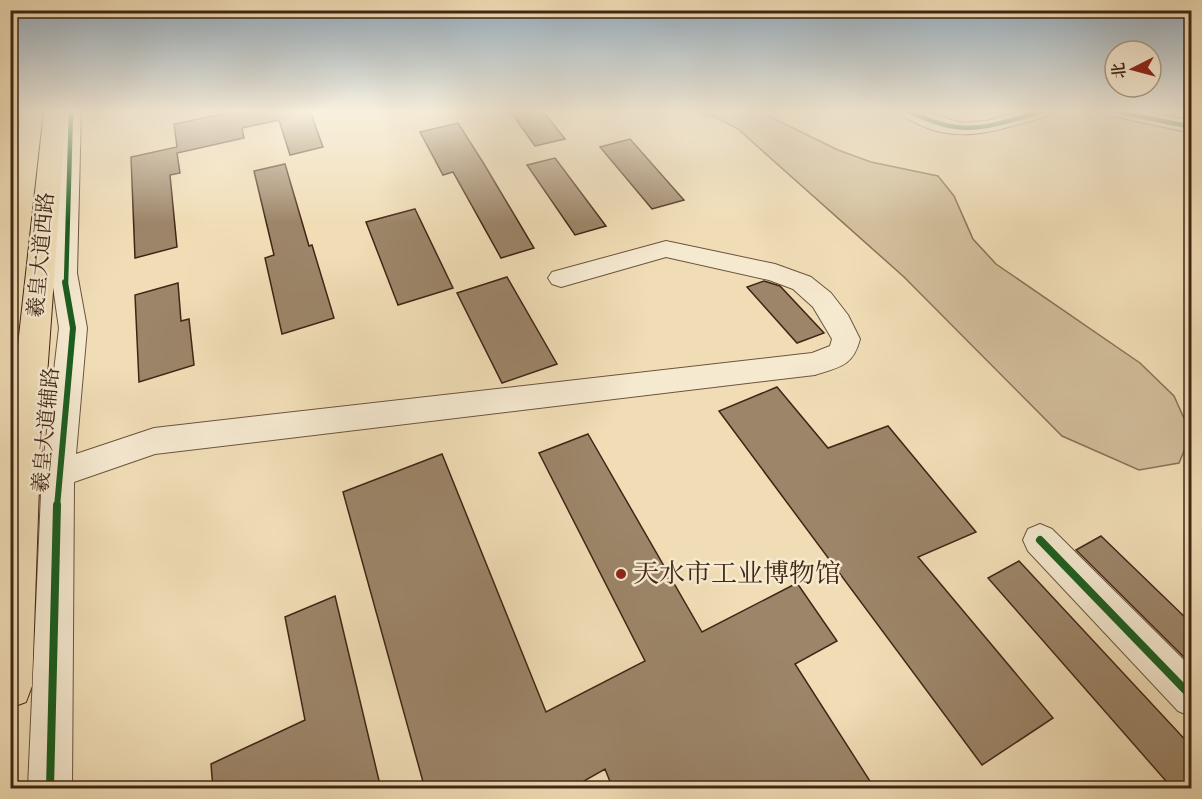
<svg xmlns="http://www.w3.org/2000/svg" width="1202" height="799" viewBox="0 0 1202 799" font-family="'IM FELL English','Noto Serif SC',serif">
<rect width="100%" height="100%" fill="#f0ddb6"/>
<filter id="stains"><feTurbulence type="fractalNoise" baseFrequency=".00333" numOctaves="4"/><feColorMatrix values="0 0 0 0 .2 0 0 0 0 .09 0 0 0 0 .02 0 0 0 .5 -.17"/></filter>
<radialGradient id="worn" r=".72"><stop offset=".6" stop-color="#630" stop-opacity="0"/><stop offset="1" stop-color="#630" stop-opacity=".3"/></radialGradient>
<path fill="#d2be9b" stroke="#8a7258" stroke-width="1.5" d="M694 111H758L838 150 871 162 938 176 954 196 973 239 996 264 1140 363 1174 396 1191 434 1179 463 1139 470 1062 436 904 277 738 129 715 117Z"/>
<g fill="#9c8569" stroke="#412615" stroke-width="1.5">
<path d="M237 111H310L323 147 290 155 279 120 242 128 244 138 177 153 180 173 170 175 177 247 135 258 131 157 177 147 174 124Z"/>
<path d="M510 111H543L565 139 535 146Z"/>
<path d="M458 123 484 164 534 248 501 258 453 172 443 175 420 132Z"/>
<path d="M630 139 684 200 652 209 600 147Z"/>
<path d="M555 158 606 226 575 235 527 165Z"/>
<path d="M285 164 309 246 312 245 334 318 282 334 265 258 274 255 254 171Z"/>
<path d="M415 209 453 288 398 305 366 222Z"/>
<path d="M507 277 557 364 502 383 457 293Z"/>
<path d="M764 281 780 286 824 333 797 343 747 287Z"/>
<path d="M178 283 181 321 189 319 194 365 139 382 135 295Z"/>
<path d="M777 387 828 448 888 426 976 532 918 557 1053 718 982 765 719 411Z"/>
<path d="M588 434 702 632 797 583 837 641 795 664 875 789H613L605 769 570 789H425L343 492 442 454 546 712 645 661 539 453Z"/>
<path d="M1101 536 1191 623V664L1076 550Z"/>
<path d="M1019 561 1191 746V789H1173L988 578Z"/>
<path d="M335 596 381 789H213L211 764 305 720 285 617Z"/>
</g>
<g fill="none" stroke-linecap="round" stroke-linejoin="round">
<defs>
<g id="minor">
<path d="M10 111H22L17 131 10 133Z"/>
<path d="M61 111H81L77 273 87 328 76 454 154 428 812 353 830 346 832 339 813 307 793 289 769 280 666 257 561 287 552 284 548 278 552 272 666 241 775 264 811 277 831 293 848 315 860 339C853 366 840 367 815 375L155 454 74 482 72 788H28L41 494 21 501 10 498V476L43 465 59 328 51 273Z"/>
<path d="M898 111H924L961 123 987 121 1020 111H1053L1050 115C1005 128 963 146 918 124 911 120 903 118 898 111Z"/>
<path d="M1104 111H1144L1192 121V133L1107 115Z"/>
<path d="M1040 524 1052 529 1192 668V717L1178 711 1028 551 1023 540 1028 529Z"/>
</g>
<path id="major" d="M44 111H66L39 487 32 686 26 702 10 708V417Z"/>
</defs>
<use href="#minor" stroke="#6d543d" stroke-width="2"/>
<use href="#major" stroke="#412615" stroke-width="2"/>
<use href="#minor" fill="#f5e9d0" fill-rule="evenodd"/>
<use href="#major" fill="#f0ddb6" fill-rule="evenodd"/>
<defs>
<g id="cycleway-far2">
<path d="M908 111C965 139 986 127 1043 111"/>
<path d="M1114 111 1192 127"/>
<path d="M66 283 71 111"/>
</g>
<path id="cycleway-far1" d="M57 507 73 328 65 282"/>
<g id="cycleway">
<path d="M1040 540 1192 697"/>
<path d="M50 788 57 505"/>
</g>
</defs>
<use href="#cycleway-far2" stroke="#f5e9d0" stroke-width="8"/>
<use href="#cycleway-far1" stroke="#f5e9d0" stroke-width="10"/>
<use href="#cycleway" stroke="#f5e9d0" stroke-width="11"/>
<use href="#cycleway-far2" stroke="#1b5e20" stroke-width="4.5"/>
<use href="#cycleway-far1" stroke="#1b5e20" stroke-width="6"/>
<use href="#cycleway" stroke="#1b5e20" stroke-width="8"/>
</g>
<linearGradient id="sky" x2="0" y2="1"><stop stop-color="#93acbe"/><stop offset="0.5" stop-color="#f8f0de"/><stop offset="1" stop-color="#f8f0de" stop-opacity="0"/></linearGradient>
<rect width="1202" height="223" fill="url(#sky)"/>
<circle fill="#8f2418" stroke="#f5e9d0" stroke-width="2" cx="621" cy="574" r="6"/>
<g text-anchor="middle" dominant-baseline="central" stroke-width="5" stroke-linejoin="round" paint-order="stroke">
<g font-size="21" fill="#412615" stroke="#f5e9d0">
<text transform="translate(42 255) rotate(-85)">羲皇大道西路</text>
<text transform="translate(47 430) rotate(-85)">羲皇大道辅路</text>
</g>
<g font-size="26" fill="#412615" stroke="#f5e9d0" text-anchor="start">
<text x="633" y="574">天水市工业博物馆</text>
</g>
</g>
<rect width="1202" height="799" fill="none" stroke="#f0ddb6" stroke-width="36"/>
<rect x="12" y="12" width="1178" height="775" fill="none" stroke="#412615" stroke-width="3"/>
<rect x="18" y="18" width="1166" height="763" fill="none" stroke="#412615" stroke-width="1.5"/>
<g transform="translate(1133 69) rotate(264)"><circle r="28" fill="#f5e9d0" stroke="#ad9b85" stroke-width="1.5"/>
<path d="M0-4.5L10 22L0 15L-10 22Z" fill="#8f2418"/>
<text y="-9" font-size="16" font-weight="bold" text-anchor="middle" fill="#412615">北</text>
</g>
<rect width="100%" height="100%" filter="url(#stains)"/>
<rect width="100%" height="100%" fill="url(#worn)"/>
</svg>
